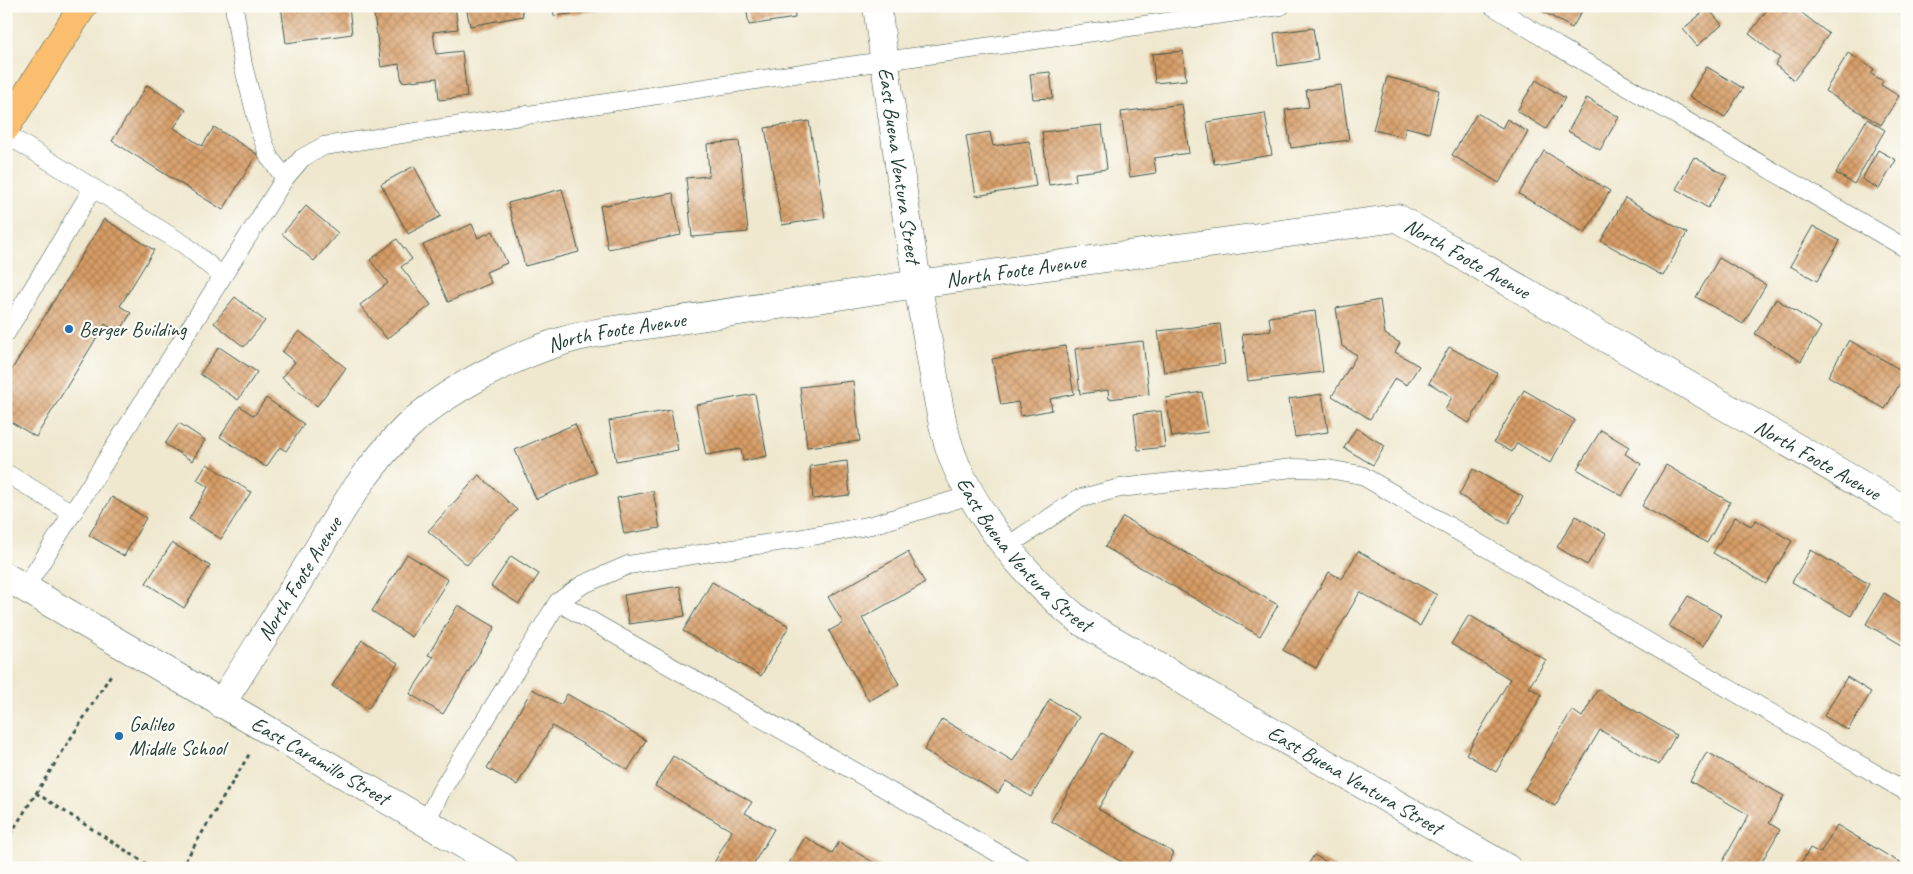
<svg xmlns="http://www.w3.org/2000/svg" width="1913" height="874" viewBox="0 0 1913 874" font-family="Caveat,sans-serif">
<defs>
<pattern id="building-cross-hatch" width="8" height="8" patternUnits="userSpaceOnUse" patternTransform="scale(1.25)"><rect width="8" height="8" fill="#d79c65"/><path d="M0 0l8 8M0 8l8-8" fill="none" stroke="#ae8054"/></pattern>
</defs>
<rect width="100%" height="100%" fill="#fdfcf7"/>
<filter id="ink" filterUnits="userSpaceOnUse"><feTurbulence type="fractalNoise" baseFrequency=".02" numOctaves="2"/><feDisplacementMap in="SourceGraphic" scale="10" xChannelSelector="R" yChannelSelector="G"/><feConvolveMatrix kernelMatrix="1 2 1 2 8 2 1 2 1" color-interpolation-filters="sRGB"/></filter>
<filter id="wash" filterUnits="userSpaceOnUse"><feTurbulence type="fractalNoise" baseFrequency=".0096" numOctaves="4" result="noise"/><feDisplacementMap in="SourceGraphic" scale="20" xChannelSelector="R" yChannelSelector="G"/><feGaussianBlur stdDeviation="1.12" result="paint"/><feColorMatrix in="noise" values="0 0 0 0 0 0 0 0 0 0 0 0 0 0 0 0 0 1.4 0 .05"/><feComposite in="paint" operator="in"/></filter>
<g filter="url(#wash)">
<rect width="100%" height="100%" fill="#efe8cf"/>
<g id="blocks">
<g fill="url(#building-cross-hatch)">
<path d="M281 6H349L352 34 286 43Z"/>
<path d="M373 6H455L458 29 433 32 436 54 462 51 467 97 439 100 437 78 402 82 399 64 381 67Z"/>
<path d="M466 6H521L523 16 470 26Z"/>
<path d="M553 6H610V9L554 16Z"/>
<path d="M746 6H794L795 18 749 25Z"/>
<path d="M1542 6H1585L1572 28 1540 10Z"/>
<path d="M1770 6H1776L1786 14 1793 6 1829 34 1794 80 1775 65 1780 58 1749 34Z"/>
<path d="M1708 8 1722 25 1697 46 1683 29Z"/>
<path d="M1313 28 1318 60 1278 66 1274 33Z"/>
<path d="M1183 51 1186 80 1155 83 1152 54Z"/>
<path d="M1848 53 1874 69 1871 74 1883 81 1881 85 1899 96 1881 125 1825 91Z"/>
<path d="M1707 67 1743 88 1725 117 1689 96Z"/>
<path d="M1050 72 1053 98 1033 99 1030 74Z"/>
<path d="M1387 77 1439 90 1429 133 1406 127 1404 137 1373 130Z"/>
<path d="M1536 80 1565 98 1546 129 1517 111Z"/>
<path d="M147 85 186 110 174 128 202 146 214 127 257 154 223 210 112 141Z"/>
<path d="M1341 85 1349 140 1291 148 1285 110 1309 107 1306 90Z"/>
<path d="M1587 98 1619 117 1600 150 1568 131Z"/>
<path d="M1182 104 1189 153 1154 158 1156 173 1130 177 1121 112Z"/>
<path d="M1265 113 1272 155 1214 164 1207 122Z"/>
<path d="M1477 113 1502 128 1507 119 1528 132 1499 183 1452 155Z"/>
<path d="M1867 119 1885 130 1854 184 1836 173Z"/>
<path d="M809 121 825 218 782 225 765 128Z"/>
<path d="M1102 125 1107 169 1075 173 1076 181 1049 185 1042 132Z"/>
<path d="M990 132 993 146 1029 141 1036 186 976 196 966 136Z"/>
<path d="M739 141 748 232 692 237 686 178 709 176 707 144Z"/>
<path d="M1878 150 1896 160 1879 189 1862 179Z"/>
<path d="M1544 151 1610 191 1585 233 1519 194Z"/>
<path d="M1694 157 1727 176 1708 208 1676 189Z"/>
<path d="M414 166 441 216 408 234 381 184Z"/>
<path d="M562 189 579 252 525 266 508 203Z"/>
<path d="M673 193 681 235 608 249 600 206Z"/>
<path d="M1625 198 1687 233 1663 276 1601 241Z"/>
<path d="M306 206 338 233 314 261 282 234Z"/>
<path d="M104 219 154 250 120 306 131 313 119 333 105 324 36 437 6 419V379Z"/>
<path d="M472 224 478 238 493 231 507 263 486 272 491 283 448 302 423 245Z"/>
<path d="M1813 226 1840 241 1817 281 1790 266Z"/>
<path d="M397 239 412 259 401 267 431 305 387 339 360 305 388 283 370 260Z"/>
<path d="M1719 258 1766 285 1743 324 1696 297Z"/>
<path d="M235 297 265 321 244 347 214 323Z"/>
<path d="M1776 299 1821 327 1801 361 1755 334Z"/>
<path d="M1380 300 1385 334 1400 343 1395 352 1419 366 1407 385 1395 378 1370 419 1332 396 1357 355 1342 346 1336 308Z"/>
<path d="M1315 311 1323 372 1248 381 1242 334 1271 331 1269 317Z"/>
<path d="M1220 324 1225 364 1164 372 1158 331Z"/>
<path d="M299 331 346 368 317 406 282 378 295 362 282 352Z"/>
<path d="M1849 340 1906 373 1885 409 1828 376Z"/>
<path d="M1143 341 1149 394 1109 399 1108 390 1080 394 1075 349Z"/>
<path d="M1065 346 1074 394 1050 399 1052 410 1021 416 1018 402 1001 405 992 359Z"/>
<path d="M219 347 257 372 238 400 200 374Z"/>
<path d="M1449 347 1497 373 1469 423 1445 410 1452 397 1429 383Z"/>
<path d="M853 381 860 441 807 447 800 387Z"/>
<path d="M1524 390 1575 420 1550 463 1517 443 1512 452 1494 442Z"/>
<path d="M1202 392 1208 432 1172 437 1166 398Z"/>
<path d="M755 394 767 456 743 461 741 449 706 455 696 405Z"/>
<path d="M1322 394 1328 432 1295 437 1289 399Z"/>
<path d="M266 398 304 424 286 451 280 447 266 467 220 437 240 406 254 416Z"/>
<path d="M671 410 678 450 616 461 609 421Z"/>
<path d="M1161 411 1165 447 1138 450 1134 414Z"/>
<path d="M179 423 205 440 192 461 165 444Z"/>
<path d="M575 424 596 473 536 499 515 450Z"/>
<path d="M1356 428 1385 446 1373 465 1344 448Z"/>
<path d="M1601 430 1629 447 1625 454 1641 464 1622 496 1577 469Z"/>
<path d="M847 461 850 495 813 499 810 466Z"/>
<path d="M207 464 251 492 221 539 189 519 208 487 197 480Z"/>
<path d="M1666 465 1730 502 1707 543 1642 506Z"/>
<path d="M1473 469 1523 497 1508 524 1459 495Z"/>
<path d="M479 475 517 510 467 565 428 531Z"/>
<path d="M653 491 660 528 624 534 617 498Z"/>
<path d="M112 497 146 518 124 556 89 535Z"/>
<path d="M1576 516 1606 534 1587 565 1557 547Z"/>
<path d="M1123 517 1278 605 1260 636 1105 547Z"/>
<path d="M1735 517 1751 526 1756 520 1792 541 1766 584 1713 553Z"/>
<path d="M172 543 210 566 184 608 146 583Z"/>
<path d="M1811 550 1869 584 1851 616 1792 582Z"/>
<path d="M1358 551 1437 595 1420 626 1360 592 1316 668 1283 650 1329 572 1342 579Z"/>
<path d="M908 552 925 583 862 618 899 684 869 701 829 631 843 623 828 597Z"/>
<path d="M407 554 448 580 412 637 372 611Z"/>
<path d="M511 556 539 574 519 604 491 586Z"/>
<path d="M712 582 789 626 761 676 683 631Z"/>
<path d="M680 586 685 616 629 624 624 595Z"/>
<path d="M1884 593 1907 607V648L1866 624Z"/>
<path d="M1688 596 1721 615 1703 646 1669 626Z"/>
<path d="M458 605 495 627 443 714 410 694 433 657 428 655Z"/>
<path d="M1469 615 1546 660 1529 687 1542 695 1496 772 1466 754 1510 679 1451 644Z"/>
<path d="M362 640 398 663 368 709 332 686Z"/>
<path d="M1847 677 1871 692 1848 730 1824 716Z"/>
<path d="M532 689 561 705 567 694 646 740 628 770 552 726 517 785 487 768Z"/>
<path d="M1598 689 1676 735 1659 765 1600 730 1555 806 1525 789 1572 710 1582 717Z"/>
<path d="M1050 699 1079 717 1031 797 1006 781 998 793 924 750 942 719 1013 761Z"/>
<path d="M1102 733 1132 751 1098 809 1174 853 1166 868H1132L1051 821Z"/>
<path d="M1707 752 1784 796 1769 823 1780 830 1758 868H1719L1749 815 1690 781Z"/>
<path d="M673 756 752 802 745 813 774 829 751 868H711L732 831 655 786Z"/>
<path d="M1837 825 1907 867V868H1798L1810 848 1820 853Z"/>
<path d="M805 837 832 853 839 842 883 868H786Z"/>
<path d="M1314 855 1337 868H1306Z"/>
</g>
</g>
</g>
<g filter="url(#ink)">
<use href="#blocks" fill-opacity="0" stroke="#3e574b" stroke-width="1"/>
<g fill="none" stroke-linecap="round" stroke-linejoin="round">
<defs>
<g id="lane">
<path d="M234 6 243 65 260 131 269 157 285 178"/>
<path d="M1493 6 1557 46 1907 249"/>
<path d="M6 134 185 245 222 276"/>
<path d="M6 333 93 188"/>
<path d="M6 473 72 513"/>
<path d="M1006 547 1078 499 1120 488 1293 468 1328 469 1361 475 1907 792"/>
<path d="M25 588 285 178 302 158 324 146 841 67 1281 6"/>
<path d="M558 602 1024 868"/>
<path d="M426 822 441 791 558 602 582 585 628 565 797 539 872 525 971 495"/>
</g>
<g id="street">
<path id="s1" d="M877 6C893 120 907 234 929 347 937 390 941 437 961 476 989 532 1031 581 1080 621L1507 868"/>
<path id="s2" d="M6 577 504 868"/>
<path id="s3" d="M221 704C252 656 282 607 312 559 340 512 368 465 407 427 446 390 515 355 566 340 579 336 593 334 607 331L917 284 1397 218 1907 511"/>
</g>
<path id="primary" d="M6 127 83 6"/>
</defs>
<use href="#lane" stroke="#3e574b" stroke-width="19"/>
<use href="#street" stroke="#3e574b" stroke-width="29"/>
<use href="#primary" stroke="#3e574b" stroke-width="29"/>
<g stroke="#3e574b" stroke-width="3" stroke-dasharray="4 4" stroke-linecap="butt">
<path d="M36 793 153 868"/>
<path d="M6 841 112 673"/>
<path d="M181 868 250 753"/>
</g>
<use href="#lane" stroke="#fff" stroke-width="18"/>
<use href="#street" stroke="#fff" stroke-width="28"/>
<use href="#primary" stroke="#fabe6e" stroke-width="28"/>
</g>
</g>
<g fill="#1f6fb2" stroke="#fdfcf7" stroke-width="2">
<circle cx="69" cy="329" r="5"/>
<circle cx="119" cy="736" r="5"/>
</g>
<g text-anchor="middle" dominant-baseline="central" stroke-width="4.5" stroke-linejoin="round" paint-order="stroke">
<g font-size="21" fill="#1f3d34" stroke="#fdfcf7">
<text stroke="none"><textPath href="#s1" startOffset="161">East Buena Ventura Street</textPath></text>
<text stroke="none"><textPath href="#s3" startOffset="1438">North Foote Avenue</textPath></text>
<text stroke="none"><textPath href="#s3" startOffset="972">North Foote Avenue</textPath></text>
<text stroke="none"><textPath href="#s3" startOffset="568">North Foote Avenue</textPath></text>
<text stroke="none"><textPath href="#s3" startOffset="1842">North Foote Avenue</textPath></text>
<text stroke="none"><textPath href="#s1" startOffset="580">East Buena Ventura Street</textPath></text>
<text stroke="none"><textPath href="#s3" startOffset="148">North Foote Avenue</textPath></text>
<text stroke="none"><textPath href="#s2" startOffset="364">East Caramillo Street</textPath></text>
<text stroke="none"><textPath href="#s1" startOffset="985">East Buena Ventura Street</textPath></text>
</g>
<g font-size="21" fill="#1f3d34" stroke="#fdfcf7" text-anchor="start">
<text x="79" y="329">Berger Building</text>
<text x="129" y="724">Galileo<tspan x="129" dy="24">Middle School</tspan></text>
</g>
</g>
<rect width="1913" height="874" fill="none" stroke="#fdfcf7" stroke-width="25"/>
</svg>
